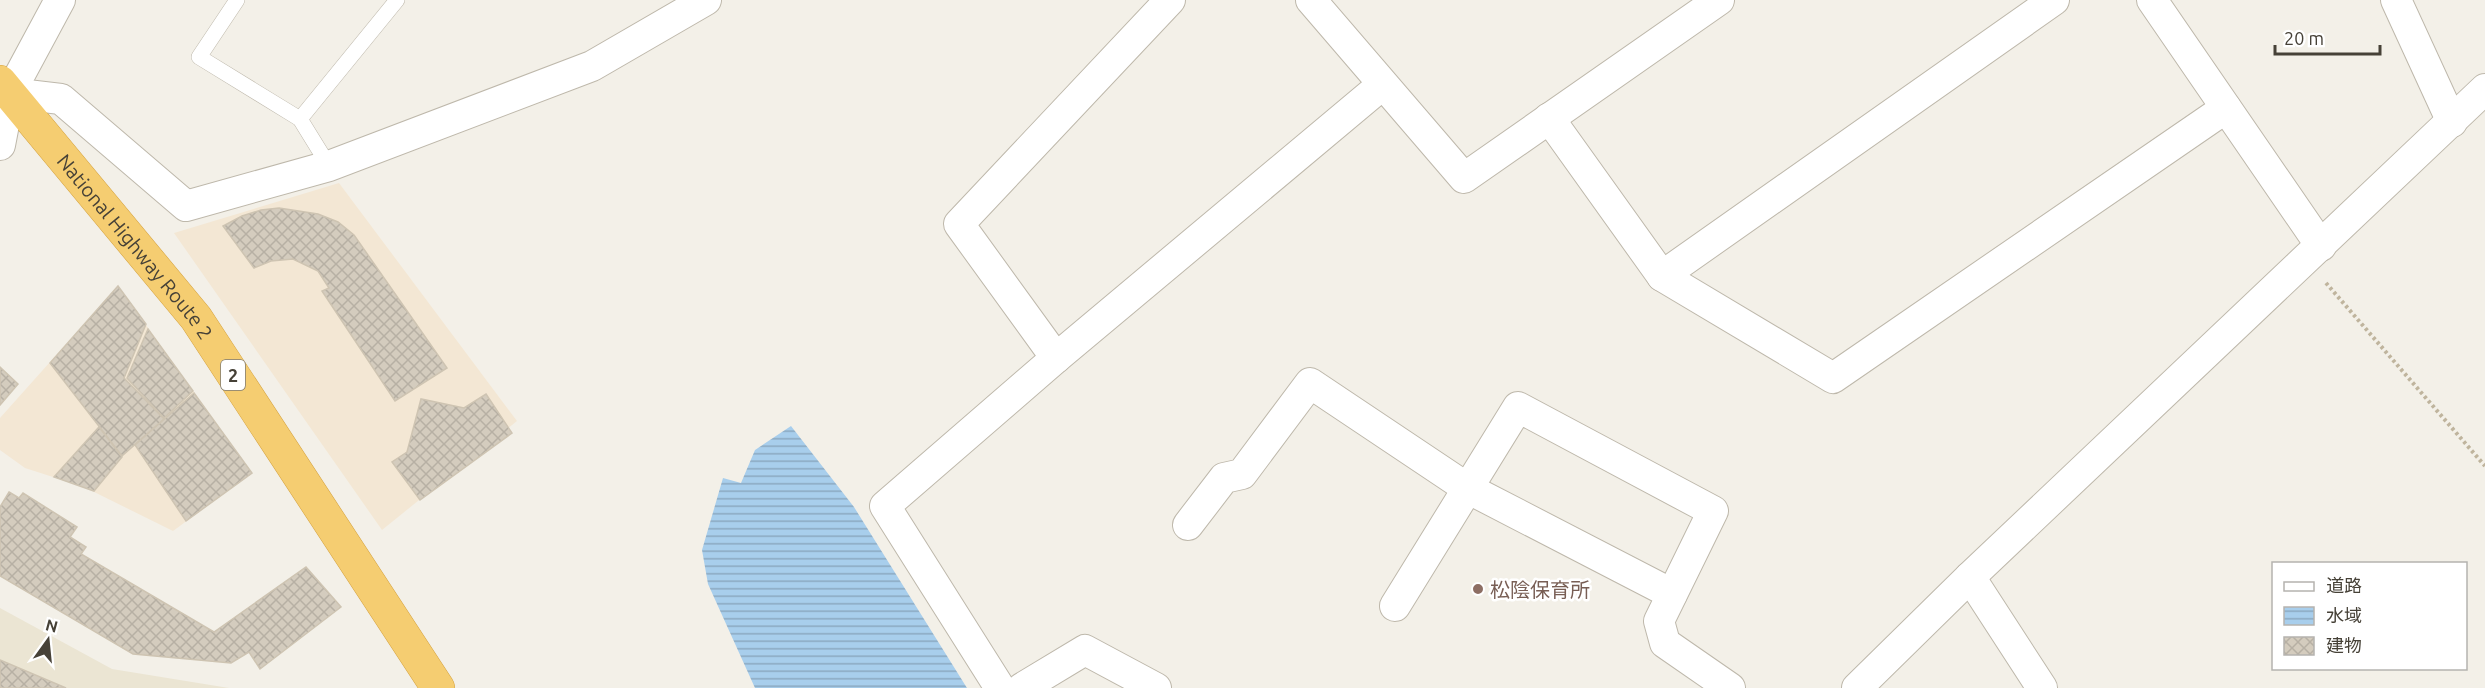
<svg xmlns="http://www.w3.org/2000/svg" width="2485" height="688" viewBox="0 0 2485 688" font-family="Ubuntu,'Noto Sans JP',sans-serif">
<defs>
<pattern id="water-rules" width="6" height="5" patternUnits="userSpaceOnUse" patternTransform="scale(1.5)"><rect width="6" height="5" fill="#a8ceec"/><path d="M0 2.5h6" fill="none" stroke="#8ba9c0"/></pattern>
<pattern id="building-cross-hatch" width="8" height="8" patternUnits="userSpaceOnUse" patternTransform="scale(1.5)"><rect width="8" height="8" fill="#d4ccbe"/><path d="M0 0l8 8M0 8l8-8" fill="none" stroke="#b7b0a4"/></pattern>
</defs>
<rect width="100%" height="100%" fill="#f3f0e8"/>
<g fill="#f3e7d4">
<path d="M339 183 517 421 382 530 174 233Z"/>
<path d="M118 286 252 473 173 531 84 487 25 468 0 450V418Z"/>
</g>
<path fill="#ebe5d3" d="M0 608 112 669 229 688H0Z"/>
<path fill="url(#water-rules)" d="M791 426 854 507 967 688H755L708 584 702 550 723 478 741 483 755 450Z"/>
<g fill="url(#building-cross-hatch)" stroke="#cec4b2" stroke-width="1.5">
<path d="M279 208 318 214 338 222 354 235 447 368 395 401 322 291 329 288 318 271 293 259 271 261 254 268 223 226 242 216 261 210Z"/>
<path d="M118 286 146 324 124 378 164 419 122 456 50 363Z"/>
<path d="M148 329 193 391 164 418 127 378Z"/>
<path d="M0 367 18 384 0 405Z"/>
<path d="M194 393 252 473 186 521 135 445Z"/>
<path d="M486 394 512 433 420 500 392 462 407 452 421 399 464 408Z"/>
<path d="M99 427 122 457 94 491 54 477Z"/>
<path d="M9 492 19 498 23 493 77 527 70 537 86 547 81 554 214 632 306 567 341 607 260 669 249 652 231 663 133 654 0 576V507Z"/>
<path d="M0 660 66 688H0Z"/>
</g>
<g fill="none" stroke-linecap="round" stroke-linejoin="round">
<defs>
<g id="lane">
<path d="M237 0 199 57 300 119 329 166"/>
<path d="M300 119 397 0"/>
</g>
<g id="street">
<path d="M1311 0 1464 178 1719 0"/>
<path d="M2152 0 2321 246"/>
<path d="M2396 0 2452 122"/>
<path d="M10 93 61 99 186 206 329 166 592 66 706 0"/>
<path d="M1549 118 1662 276 1833 378 2226 108"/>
<path d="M0 145 10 93 60 0"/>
<path d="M1662 276 2054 0"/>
<path d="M1056 358 959 224 1170 0"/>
<path d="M1188 525 1224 478 1242 474 1310 383 1467 488 1672 594"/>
<path d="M1970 577 2042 688"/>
<path d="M1395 606 1518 407 1713 511 1659 621 1665 643 1730 688"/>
<path d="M1000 688 885 506 1056 358 1382 85"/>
<path d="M1022 688 1085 650 1156 688"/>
<path d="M1857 688 1970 577 2485 89"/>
</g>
<g id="highway">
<path id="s1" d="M0 82 196 318 438 688"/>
</g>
</defs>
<use href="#lane" stroke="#beb8ab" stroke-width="16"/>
<use href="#street" stroke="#beb8ab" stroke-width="32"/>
<use href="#highway" stroke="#d4a241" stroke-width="34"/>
<path stroke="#bfb49d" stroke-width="4" stroke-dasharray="3 3" stroke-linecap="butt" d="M2326 283 2485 466"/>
<use href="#lane" stroke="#fff" stroke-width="15"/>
<use href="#street" stroke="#fff" stroke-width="30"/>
<use href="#highway" stroke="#f5cd71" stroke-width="33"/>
</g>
<circle fill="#8d6e63" stroke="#fff" stroke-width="2" cx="1478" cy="589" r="6"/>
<g text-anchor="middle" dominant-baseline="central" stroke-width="5" stroke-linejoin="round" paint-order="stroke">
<rect fill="#fff" stroke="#7e7a73" stroke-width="1.5" x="221" y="360" width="24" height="30" rx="4.5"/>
<g font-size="18" font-weight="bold" fill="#464137">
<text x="233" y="375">2</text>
</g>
<g font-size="20" fill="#464137" stroke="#fff">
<text stroke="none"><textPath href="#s1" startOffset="213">National Highway Route 2</textPath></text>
</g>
<g font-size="20" fill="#785e54" stroke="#fff" text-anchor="start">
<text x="1490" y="589">松陰保育所</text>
</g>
</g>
<rect x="2272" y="562" width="195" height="108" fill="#ffffff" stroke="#b5b3af" stroke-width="1.5"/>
<rect x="2284" y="582" width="30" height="9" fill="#ffffff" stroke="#b5b3af" stroke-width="1.5"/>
<text x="2326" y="592" font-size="18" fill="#464137">道路</text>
<rect x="2284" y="607" width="30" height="18" fill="url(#water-rules)" stroke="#b5b3af" stroke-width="1.5"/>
<text x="2326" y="622" font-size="18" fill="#464137">水域</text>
<rect x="2284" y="637" width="30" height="18" fill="url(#building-cross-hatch)" stroke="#b5b3af" stroke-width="1.5"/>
<text x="2326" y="652" font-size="18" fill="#464137">建物</text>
<g transform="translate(48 640) rotate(15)" stroke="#ffffff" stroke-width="4.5" paint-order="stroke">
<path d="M0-4.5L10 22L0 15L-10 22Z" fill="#464137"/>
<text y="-9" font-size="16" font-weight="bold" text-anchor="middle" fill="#464137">N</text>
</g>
<path d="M2275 45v9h105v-9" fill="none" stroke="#464137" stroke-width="3"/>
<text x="2284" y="45" font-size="18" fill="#464137" stroke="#ffffff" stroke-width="4.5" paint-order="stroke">20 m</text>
</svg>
